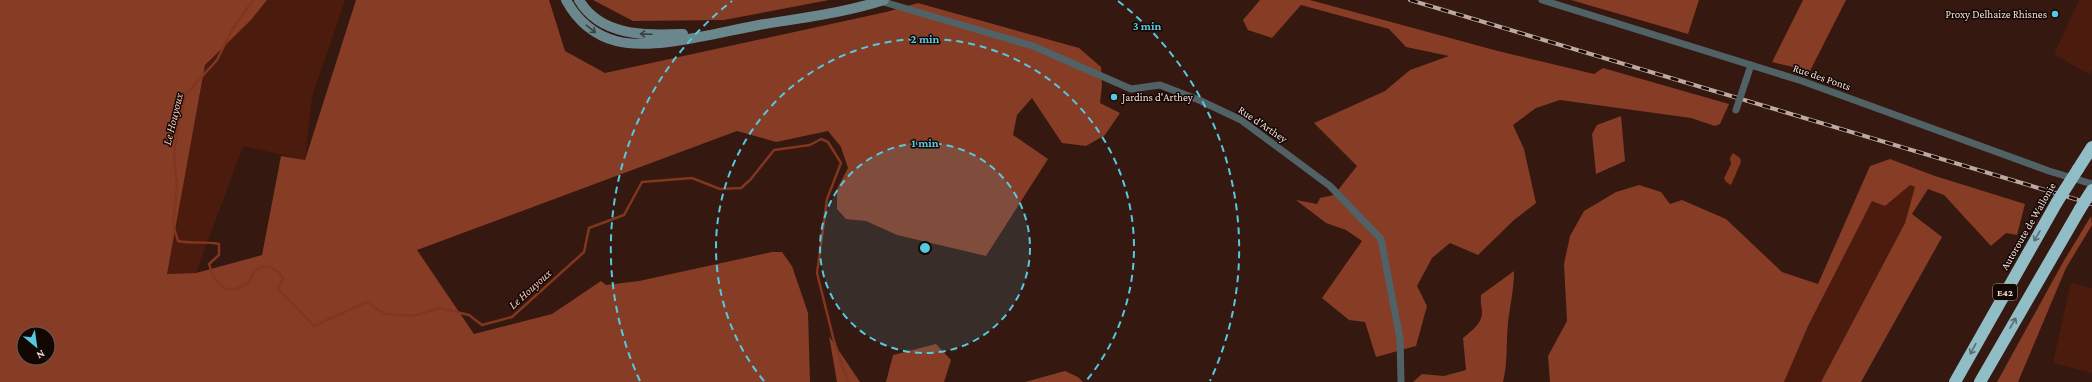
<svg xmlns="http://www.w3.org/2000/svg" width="2092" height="382" viewBox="0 0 2092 382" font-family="'Crimson Pro',serif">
<rect width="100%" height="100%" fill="#35180f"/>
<g fill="#4b1b0d">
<path d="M267 0H345L312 97 305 160 243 146 196 273 166 274 205 65 251 20Z"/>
<path d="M2079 0H2092V70L2090 75 2054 54Z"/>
<path d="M1909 184 1916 187 1905 223 1821 382H1784L1808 326 1872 200 1885 206Z"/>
<path d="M2071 283 2092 288V373L2053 363Z"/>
</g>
<g fill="#873c25" fill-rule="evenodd">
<path d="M0 0H267L251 20 205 65 167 274 196 273 262 255 281 156 305 160 356 0H549L565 51 605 73 886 12 918 3 1079 48 1101 67 1102 85 1100 103 1120 113 1105 135 1086 146 1062 143 1032 98 1017 115 1013 135 1048 159 986 256 897 235 866 221 846 219 837 209V189L848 168 841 147 828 131 776 142 737 131 417 250 474 334 552 314 601 281 606 285 639 281 772 252H782L792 266 808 313 810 382H0ZM24 334H48V358H24Z"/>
<path d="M593 0H829L724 20 633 21Z"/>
<path d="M1260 0H1310L1498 51 1594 74 1603 68 1729 104 1720 124 1715 126 1691 118 1560 100 1536 108 1513 125 1524 149 1536 203 1514 220 1478 255 1450 243 1432 258 1417 286 1427 306 1416 346 1376 357 1365 322 1349 320 1322 298 1362 241 1346 230 1326 223 1296 200 1317 204 1320 198 1334 195 1357 166 1314 123 1385 91 1410 70 1449 56 1406 47 1389 29 1301 5 1272 38 1248 30 1243 20Z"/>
<path d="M1571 0H1699L1688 34Z"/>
<path d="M1803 0H1846L1810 71 1772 62Z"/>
<path d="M1621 116 1625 161 1596 174 1592 134 1597 125Z"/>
<path d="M1890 159 1935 176 2025 204 2017 235 2006 233 1991 246 1944 195 1928 189 1912 214 1942 237 1861 382H1821L1905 223 1915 187 1910 185 1885 206 1872 201 1808 326 1784 382H1550L1548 356 1567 321 1564 264 1570 236 1584 211 1616 192 1639 185 1661 192 1670 204 1682 200 1726 219 1782 272 1818 284 1870 166Z"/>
<path d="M2091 216 2092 225 2066 268 2018 382H1997L2062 264Z"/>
<path d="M1514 271C1514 289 1510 306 1508 323 1506 343 1508 362 1503 382H1413L1422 374 1444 376 1466 370 1463 338C1470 332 1482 324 1482 313 1482 307 1480 302 1481 295Z"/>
<path d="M829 336 860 382H837Z"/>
<path d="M936 344 951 360 944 382H886L893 355Z"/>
<path d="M1065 371 1078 377 1083 382H1025Z"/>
</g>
<path fill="#80361f" d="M1733 153 1740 158 1741 162 1731 185 1726 182 1724 178 1731 164 1730 158Z"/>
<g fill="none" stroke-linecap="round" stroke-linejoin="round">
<path stroke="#80361f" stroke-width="2.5" d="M253 0 232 30 217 60 186 94 179 121 174 154 177 186 173 224 178 241C192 244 205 241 219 244V255L209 264C213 278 221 294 238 288 240 287 245 286 247 284 251 281 251 274 255 271 266 262 278 269 283 279L278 289 314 326 366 302 385 314 412 316 440 308 469 315 482 325 512 317 584 252 589 228 624 215 642 182 692 178 720 189 741 188 751 179 774 150 810 145 821 139 828 142 841 163 827 199 817 273 834 341 848 382"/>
<g stroke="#506266" stroke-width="7">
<path d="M1542 0 1802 81 2049 171 2092 184"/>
<path d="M880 1 1033 46 1131 89 1160 85 1199 100 1241 120 1330 186 1381 239 1400 339 1401 382"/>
<path d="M1746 80 1751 65"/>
</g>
<g stroke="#6a878d" stroke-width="10">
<path d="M566 0C577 20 594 35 616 41 654 51 720 32 759 25 801 18 844 13 884 0"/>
<path d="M579 0C601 37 646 35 683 34"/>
</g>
<g stroke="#90bdc6" stroke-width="12">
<path d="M2078 169 2092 147"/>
<path d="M1955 382 2057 202"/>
<path d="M1980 382 2080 209"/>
</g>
<defs>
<path id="rail" d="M1410 0 2092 204"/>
</defs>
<use href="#rail" stroke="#bfa8a1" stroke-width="4"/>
<use href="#rail" stroke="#130704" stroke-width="2.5" stroke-dasharray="8" stroke-linecap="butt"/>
<path stroke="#506266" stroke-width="7" d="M1736 110 1746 80"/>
<g stroke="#90bdc6" stroke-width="12">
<path d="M2057 202 2078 169"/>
<path d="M2080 209 2092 190"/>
</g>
</g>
<defs><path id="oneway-shaft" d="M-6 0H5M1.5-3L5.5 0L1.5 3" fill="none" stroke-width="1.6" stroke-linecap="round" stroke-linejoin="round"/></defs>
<g stroke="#3a4142">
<use href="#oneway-shaft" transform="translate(591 29) rotate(39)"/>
<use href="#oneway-shaft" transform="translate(646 34) rotate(-178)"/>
</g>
<g stroke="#586b6f">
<use href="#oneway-shaft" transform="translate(2037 236) rotate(120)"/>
<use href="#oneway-shaft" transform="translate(2013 323) rotate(-60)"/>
<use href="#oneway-shaft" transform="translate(1973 349) rotate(118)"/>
</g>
<circle cx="925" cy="248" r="105" fill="#56c9e0" fill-opacity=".12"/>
<g fill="none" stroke="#56c9e0" stroke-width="2" stroke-dasharray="7 5">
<circle cx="925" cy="248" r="105"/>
<path d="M764 381A209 209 0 1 1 1086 381"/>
<path d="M640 381A314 314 0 0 1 732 1M1118 1A314 314 0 0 1 1210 381"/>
</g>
<g fill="#56c9e0" stroke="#130704" stroke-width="1.5">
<circle cx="2055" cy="14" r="4"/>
<circle cx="1114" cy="97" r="4"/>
</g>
<g text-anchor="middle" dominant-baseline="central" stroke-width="3" stroke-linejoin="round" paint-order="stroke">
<rect fill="#130704" stroke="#af9d98" stroke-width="1" x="1993" y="284" width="24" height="16" rx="3"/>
<g font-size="10" font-weight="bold" fill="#f2ddd7">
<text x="2005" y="292">E42</text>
</g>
<g font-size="11" fill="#f2ddd7" stroke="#130704" text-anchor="end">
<text x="2047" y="14">Proxy Delhaize Rhisnes</text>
<text x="1122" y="97" text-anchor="start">Jardins d'Arthey</text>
</g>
<g font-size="11" fill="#f2ddd7" stroke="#130704">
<text transform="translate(1822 77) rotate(19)">Rue des Ponts</text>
<text transform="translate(1263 124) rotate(34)">Rue d'Arthey</text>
<text transform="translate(2028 226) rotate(-60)">Autoroute de Wallonie</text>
</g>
<g font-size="12" font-style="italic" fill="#f6c9bb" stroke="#130704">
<text transform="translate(173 119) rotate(-76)">Le Houyoux</text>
<text transform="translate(530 289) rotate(-42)">Le Houyoux</text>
</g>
</g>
<circle cx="925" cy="248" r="6" fill="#56c9e0" stroke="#130704" stroke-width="2"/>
<g font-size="12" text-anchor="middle" font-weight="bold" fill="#56c9e0" stroke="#130704" stroke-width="3" stroke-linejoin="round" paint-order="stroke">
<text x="1147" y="30">3 min</text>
<text x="925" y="43">2 min</text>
<text x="925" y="147">1 min</text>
</g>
<g transform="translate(36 346) rotate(151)"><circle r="19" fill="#130704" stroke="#6c5d58"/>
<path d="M0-3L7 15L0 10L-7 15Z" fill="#56c9e0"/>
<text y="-6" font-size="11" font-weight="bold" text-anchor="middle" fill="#f2ddd7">N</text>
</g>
</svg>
